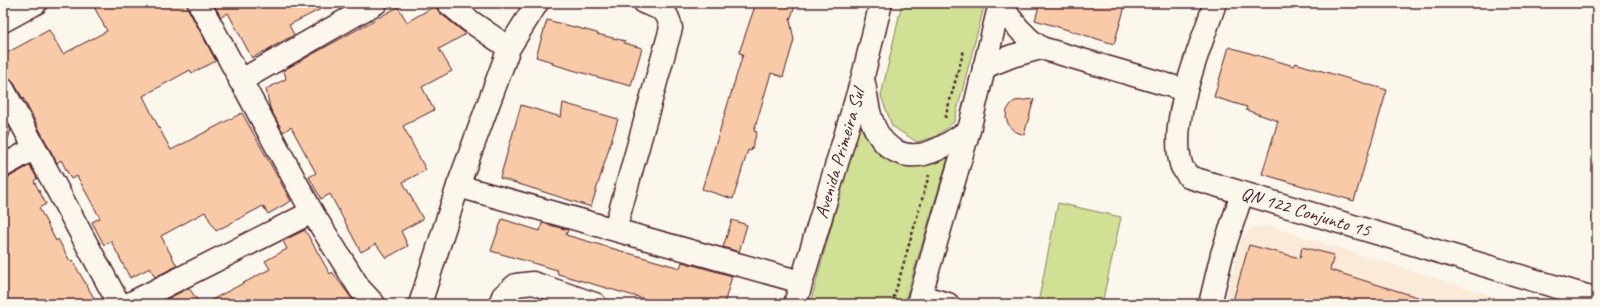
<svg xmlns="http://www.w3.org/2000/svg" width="1600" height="307" viewBox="0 0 1600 307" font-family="Caveat,sans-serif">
<rect width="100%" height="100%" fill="#fbf7ec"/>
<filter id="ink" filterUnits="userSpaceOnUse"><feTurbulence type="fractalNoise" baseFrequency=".025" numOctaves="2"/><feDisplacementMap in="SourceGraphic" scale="8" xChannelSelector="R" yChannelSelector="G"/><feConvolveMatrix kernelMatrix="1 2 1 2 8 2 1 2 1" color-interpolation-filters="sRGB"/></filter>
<g filter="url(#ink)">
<path fill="#faead7" d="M1269 226 1518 304H1223L1242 238 1251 228Z"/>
<g fill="#d0e094" stroke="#8d8060">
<path d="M902 3H985L954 122 935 137 917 142 892 126 881 96Z"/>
<path d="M859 125 869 141 882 153 917 165 936 162 948 158 904 304H810Z"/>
<path d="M1058 203 1121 217 1102 304 1038 303Z"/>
</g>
<g fill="#f8caa7" stroke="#4a1f2b">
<path d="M92 3H187L188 9 216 61 192 73 190 70 143 96 157 124 171 150 242 113 291 201 268 214 263 206 216 231 205 212 161 236 177 266 155 277 150 268 130 278 111 241 104 245 92 222 100 218 77 176 71 179 61 160 57 163 23 98V99L14 83 10 79 3 77V55L49 30 63 54 107 31Z"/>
<path d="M213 3H333L289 25 294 35 252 58 228 13 221 17Z"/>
<path d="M756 3H796L790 20 794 40 783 77 771 73 754 131 757 132 751 151 748 150 733 199 702 189 743 54 739 53Z"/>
<path d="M1040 3H1126L1114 44 1035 20Z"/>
<path d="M435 6 440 13 466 34 439 49 452 71 422 87 434 110 403 126 426 170 403 182 423 219 401 231 408 246 386 258 376 244 361 252 330 194 321 199 309 177 316 173 291 127 283 132 270 108 266 89 286 79 284 70 398 7 407 22Z"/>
<path d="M547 20 597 33V34L625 41 624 43 642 48 631 86 597 77 552 64 553 62 536 57Z"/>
<path d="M1229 47 1294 66 1295 63 1387 90 1354 201 1262 174 1278 121 1246 110 1247 107 1214 97Z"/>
<path d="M1034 99 1024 135 1014 131 1009 126 1006 118 1007 110 1011 104 1015 101Z"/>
<path d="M563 103 618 119 591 207 500 178 521 105 561 117Z"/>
<path d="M3 115 11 130 5 147H3Z"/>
<path d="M29 166H30L37 178 34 181 46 204 39 208 56 241 58 239 70 261 72 260 94 298 82 304H3V178L9 177Z"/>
<path d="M502 219 540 231 542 223 568 230 566 235 680 268 682 262 732 276 724 304H662L558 274 557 270 491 251Z"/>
<path d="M732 220 747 225 739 252 723 247Z"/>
<path d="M305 230 330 274 332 272 356 304H204L270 269 265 261 287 249 283 241Z"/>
<path d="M1249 245 1300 258 1302 247 1334 255 1330 270 1427 300V304H1232Z"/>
<path d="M189 288 200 304H169L167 299Z"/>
</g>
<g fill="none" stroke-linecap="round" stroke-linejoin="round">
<defs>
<g id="minor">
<path d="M199 3 312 212 360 289 374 304"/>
<path d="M448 3 470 21 509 48"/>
<path d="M1001 3C1011 22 1023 36 1041 48L1185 90"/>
<path id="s1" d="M1215 3C1201 46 1168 121 1181 164 1182 169 1187 173 1189 177L1597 299"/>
<path d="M3 21 36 3"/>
<path d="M984 67 1012 56 1041 48"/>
<path d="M240 81 376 3"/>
<path d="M3 89 119 304"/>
<path d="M3 166 35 148"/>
<path d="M458 186 801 282"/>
<path d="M615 229 671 28C667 9 662 9 645 3"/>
<path d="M920 296 948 304"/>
<path d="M129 304 312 212"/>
<path d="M420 304 458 186 509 48 537 3"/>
<path d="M500 304 503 296 516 285 533 283 595 304"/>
<path d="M1210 304 1222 254 1242 194"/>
</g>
<g id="major">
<path d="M863 79C866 91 867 104 870 115 880 149 904 165 938 149 949 144 959 137 969 130"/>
<path id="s2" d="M795 304 863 76 881 3"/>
<path d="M918 304 969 130 1000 3"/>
</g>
</defs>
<use href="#minor" stroke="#4a1f2b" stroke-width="25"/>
<use href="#major" stroke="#4a1f2b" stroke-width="25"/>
<g stroke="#4a1f2b" stroke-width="2.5" stroke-dasharray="3 3" stroke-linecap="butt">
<path d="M945 118 964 50"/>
<path d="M892 304 929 175"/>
</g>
<use href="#minor" stroke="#fbf7ec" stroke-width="22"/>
<use href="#major" stroke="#fbf7ec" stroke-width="22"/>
</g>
</g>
<g text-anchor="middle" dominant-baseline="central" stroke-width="4" stroke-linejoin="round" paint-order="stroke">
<g font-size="19" fill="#4a1f2b" stroke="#fbf7ec">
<text stroke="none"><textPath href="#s2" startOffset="157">Avenida Primeira Sul</textPath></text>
<text stroke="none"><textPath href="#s1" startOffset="304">QN 122 Conjunto 15</textPath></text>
</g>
</g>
<rect width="1600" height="307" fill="none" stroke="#fbf7ec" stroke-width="16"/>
<rect x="8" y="8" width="1584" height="291" fill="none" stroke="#4a1f2b" stroke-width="1.5" filter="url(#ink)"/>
</svg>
